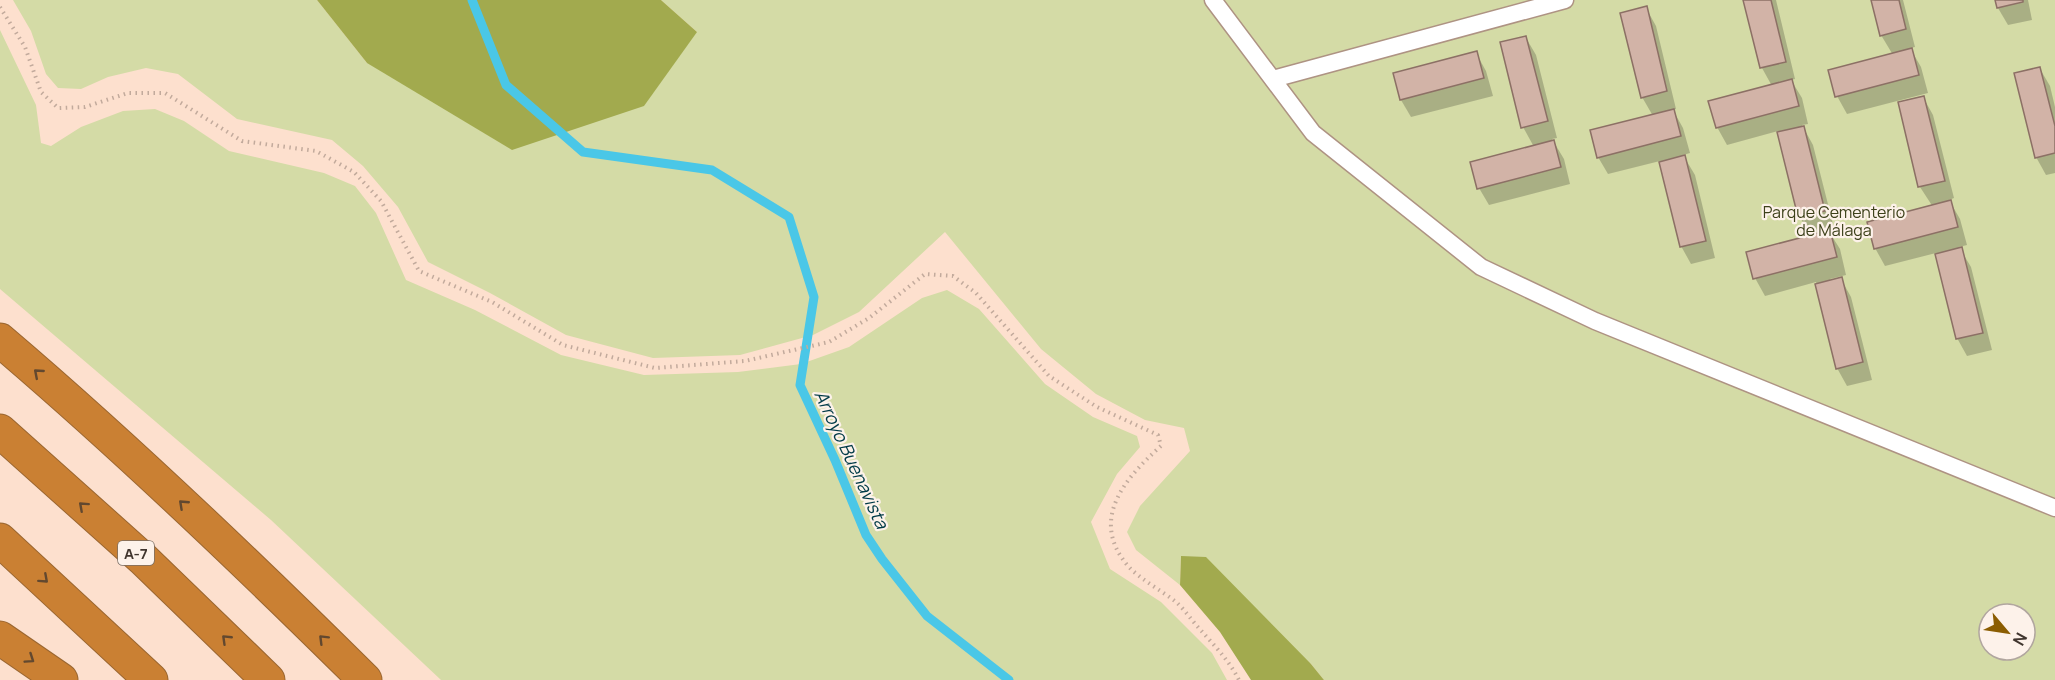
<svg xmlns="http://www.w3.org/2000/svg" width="2055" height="680" viewBox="0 0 2055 680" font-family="Manrope,sans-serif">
<rect width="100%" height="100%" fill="#fde0ce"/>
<g fill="#d4dba6" fill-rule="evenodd">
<path d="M13 0H317L367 63 697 32 661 0H2055V680H1324L1311 664 1181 556 1180 585 1136 550 1127 532 1140 506 1190 451 1184 428 1145 420 1096 394 1041 349 945 232 859 312 813 335 740 355 653 358 566 335 490 293 428 262 398 207 363 166 332 140 237 119 178 74 146 68 108 77 81 89 58 88 46 74 31 31ZM1989 614H2025V650H1989Z"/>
<path d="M0 30 36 105 41 143 51 146 81 127 123 111 155 109 184 121 229 151 324 173 355 186 376 213 406 280 475 310 561 355 644 375 738 372 801 364 849 347 922 298 947 290 979 309 1045 384 1093 417 1137 436 1140 447 1117 474 1091 522 1110 569 1161 602 1212 653 1227 680H441L271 520 0 289Z"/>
</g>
<g fill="#a2aa4e">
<path d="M317 0H661L697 32 644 106 512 150 367 63Z"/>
<path d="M1181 556 1206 557 1311 664 1324 680H1251L1220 632 1180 585Z"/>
</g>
<g fill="#0003">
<path d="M1745 0H1776L1795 79 1791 80 1802 98 1808 124 1802 125 1813 145 1834 228 1828 230 1840 249 1846 275 1830 279 1831 282 1841 279 1851 297 1872 380 1847 386 1837 368 1816 282 1765 296 1755 278 1811 237 1800 217 1778 131 1727 145 1717 127 1772 86 1762 68Z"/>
<path d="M1873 0H1903L1915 47 1910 48 1921 67 1928 93 1847 114 1837 96 1893 55 1881 35Z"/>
<path d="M1996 0H2028L2032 20 2008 25 1998 8Z"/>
<path d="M1646 8 1656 26 1676 109 1673 110 1683 128 1690 153 1683 155 1695 175 1715 258 1691 264 1681 246 1660 161 1608 174 1598 157 1653 116 1642 97Z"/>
<path d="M1526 38 1536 55 1557 138 1552 139 1564 159 1570 184 1489 205 1479 188 1534 147 1523 127Z"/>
<path d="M1476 53 1486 71 1493 96 1411 117 1401 100Z"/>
<path d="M2040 69 2050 86 2055 107V173L2046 175 2036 157Z"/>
<path d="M1923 97 1933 115 1954 198 1949 200 1960 219 1967 245 1959 247 1971 267 1992 350 1967 356 1957 338 1936 253 1885 266 1875 248 1933 207 1920 187Z"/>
</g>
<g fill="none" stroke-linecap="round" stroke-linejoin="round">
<path stroke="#4ac7e7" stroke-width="9" d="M472 0 506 85 583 152 712 170 789 217 814 297 800 385 835 460 866 535 882 559 927 616 1009 680"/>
</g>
<g fill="#d2b3a7" stroke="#8c7065" stroke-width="1.5">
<path d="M1743 0H1771L1786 62 1760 68Z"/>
<path d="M1871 0H1899L1906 29 1880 36Z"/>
<path d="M1995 0H2023V2L1997 8Z"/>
<path d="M1647 6 1667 91 1641 98 1620 13Z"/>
<path d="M1526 36 1548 121 1521 128 1500 42Z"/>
<path d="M1912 48 1919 75 1835 97 1828 70Z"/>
<path d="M1477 51 1484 78 1400 100 1393 73Z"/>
<path d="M2040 67 2055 126V153L2035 158 2014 73Z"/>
<path d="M1792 79 1799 106 1716 128 1708 101Z"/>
<path d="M1924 96 1945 181 1918 187 1898 102Z"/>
<path d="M1674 109 1681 136 1597 158 1590 130Z"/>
<path d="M1804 126 1825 211 1798 217 1777 132Z"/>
<path d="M1554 140 1561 167 1477 189 1470 162Z"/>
<path d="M1685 155 1706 241 1680 247 1659 162Z"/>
<path d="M1951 200 1958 227 1874 249 1867 222Z"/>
<path d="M1830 230 1837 257 1753 279 1746 252Z"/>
<path d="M1962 247 1983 333 1956 339 1935 254Z"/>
<path d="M1842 277 1863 362 1836 369 1815 284Z"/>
</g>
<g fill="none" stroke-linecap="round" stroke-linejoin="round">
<defs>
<g id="service">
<path d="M1213 0 1313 133 1481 267 1595 321 2055 508"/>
<path d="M1273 79 1565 0"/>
</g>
<g id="motorway">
<path d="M0 340C127 448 247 563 365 680"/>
<path d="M0 431 143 559 268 680"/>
<path d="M0 540 151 680"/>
<path d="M0 638 61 680"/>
</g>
</defs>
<use href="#service" stroke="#ae9383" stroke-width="19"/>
<use href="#motorway" stroke="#9a6631" stroke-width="35"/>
<path stroke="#c2aa9c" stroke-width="4" stroke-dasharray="1.5 4.5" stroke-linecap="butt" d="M0 7 25 47 41 92 58 108 85 107 128 93H165L242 141 316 151 354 172 381 201 419 271 492 302 563 345 655 368 745 361 829 342 869 318 925 274 953 276 976 293 1049 376 1097 407 1158 435 1161 446C1124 479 1089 520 1128 566 1141 580 1161 590 1176 602 1184 609 1190 618 1197 626 1212 643 1229 660 1239 680"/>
<use href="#service" stroke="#fff" stroke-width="16"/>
<use href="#motorway" stroke="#ca8033" stroke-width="33"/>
</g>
<defs><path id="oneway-chevron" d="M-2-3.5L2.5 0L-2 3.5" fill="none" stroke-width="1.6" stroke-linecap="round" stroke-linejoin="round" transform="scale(1.5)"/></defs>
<g stroke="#62482f">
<use href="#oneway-chevron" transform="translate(38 373) rotate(-139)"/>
<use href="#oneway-chevron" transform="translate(183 504) rotate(-137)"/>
<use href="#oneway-chevron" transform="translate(83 506) rotate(-138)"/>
<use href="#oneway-chevron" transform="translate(44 579) rotate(42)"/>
<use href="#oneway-chevron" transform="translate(226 639) rotate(-136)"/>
<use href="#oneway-chevron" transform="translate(323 639) rotate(-135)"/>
<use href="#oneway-chevron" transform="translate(30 659) rotate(34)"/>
</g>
<g text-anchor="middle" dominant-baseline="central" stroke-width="4.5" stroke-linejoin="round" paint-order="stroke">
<rect fill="#fdf2ea" stroke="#796e66" stroke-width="1.5" x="118" y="541" width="36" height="24" rx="4.5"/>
<g font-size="15" font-weight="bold" fill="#40352e">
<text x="136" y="553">A-7</text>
</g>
<g font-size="16" fill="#3d411a" stroke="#fdf2ea">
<text x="1834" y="212">Parque Cementerio<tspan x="1834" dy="18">de Málaga</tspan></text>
</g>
<g font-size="18" font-style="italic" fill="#003a47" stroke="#fdf2ea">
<text transform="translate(852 459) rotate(65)">Arroyo Buenavista</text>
</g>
</g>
<g transform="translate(2007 632) rotate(119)"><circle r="28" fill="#fdf2ea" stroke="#b1a69f" stroke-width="1.5"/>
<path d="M0-4.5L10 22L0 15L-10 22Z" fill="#8b5d02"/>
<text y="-9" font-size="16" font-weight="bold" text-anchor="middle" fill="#40352e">N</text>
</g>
</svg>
